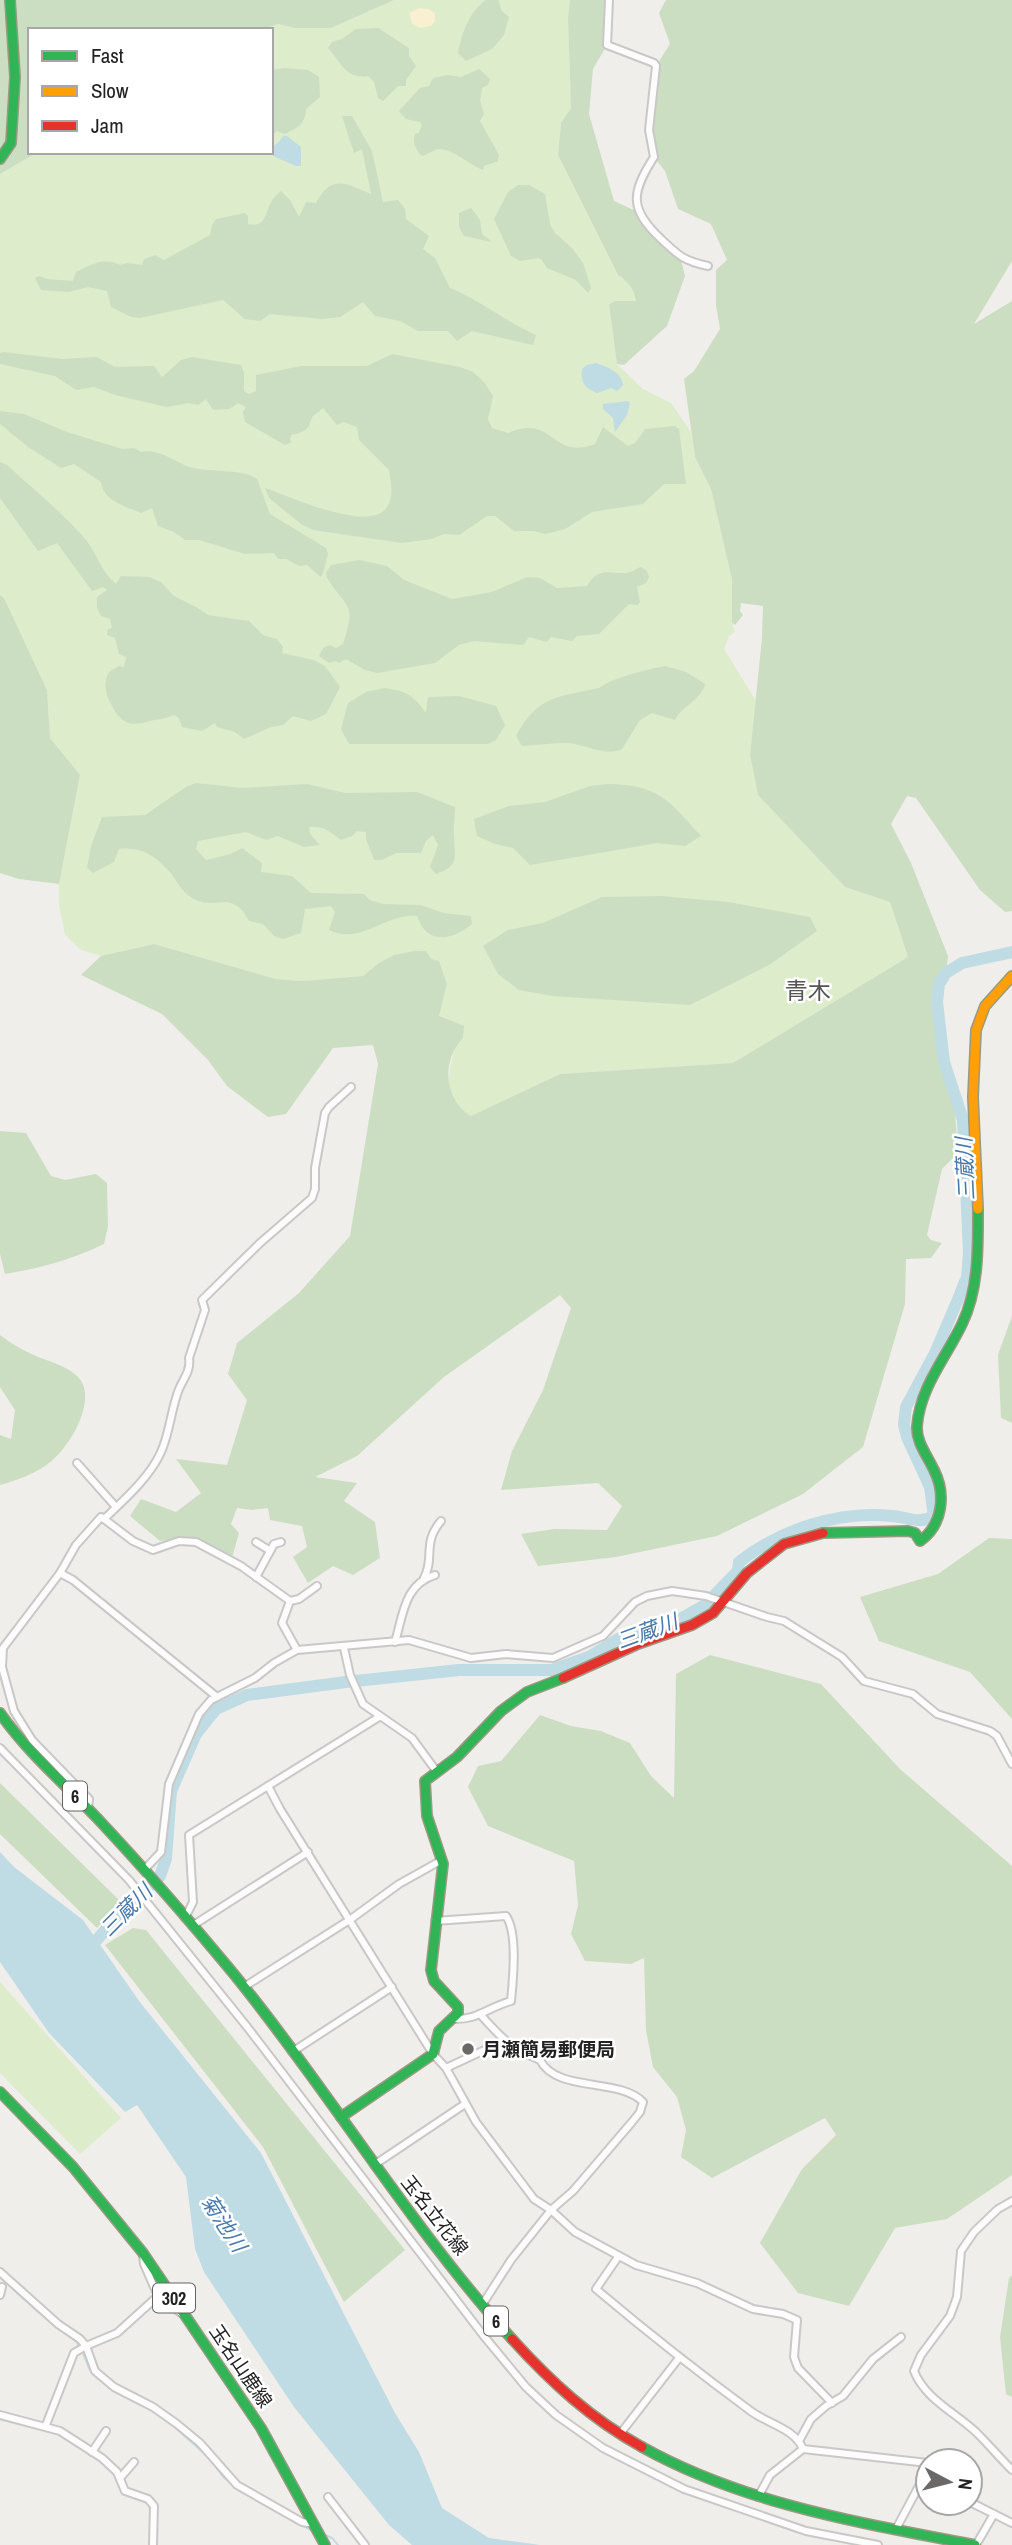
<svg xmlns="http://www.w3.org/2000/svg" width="1012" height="2545" viewBox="0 0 1012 2545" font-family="'Archivo Narrow','Noto Sans JP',sans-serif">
<rect width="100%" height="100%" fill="#f0eeeb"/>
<g fill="#ddeccb">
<path d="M394 0H570L568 18 571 108 561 123 558 155 618 275C628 281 634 289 637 301H615L609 304 617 364 643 389 671 403 691 432 695 457 711 489 732 579V623L735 632 729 636 724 649 756 701 750 755 758 795 845 887 890 902 908 957 733 1063 560 1074 471 1116C440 1099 449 1074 455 1046L439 1016 447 984 439 961 394 955 379 963 364 976 302 981 276 979 154 944 101 956 81 950 65 935 59 905V884L80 775 50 738 47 690 4 598 0 595V174L38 152H271V30H261L278 24 295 28H331Z"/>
<path d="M0 1982 121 2118 80 2154 0 2073Z"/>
</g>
<g fill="#cbdec1">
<path d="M0 0H394L331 28H295L278 24 261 30H30V152H38L0 174Z"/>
<path d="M486 0H498L502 11 509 17 504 35 492 49 466 61 458 53C461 35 470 10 486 0Z"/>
<path d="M570 0H609L607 45 593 69 589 114 614 201 638 212 681 260 685 276 667 326 624 365 617 364 609 304 615 301H636C634 289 628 281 618 275L558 155 561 123 571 108 568 18Z"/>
<path d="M666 0H1012V261L974 324 1012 301V911L1005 912 980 890 916 798 907 796 891 824 911 863 948 956 946 973 939 984 937 1033 944 1071 954 1098 958 1153 942 1169 927 1235 931 1240 942 1243 931 1258 906 1259 905 1304 863 1447 803 1494 717 1536 616 1557 538 1566 521 1534 554 1529 607 1530 622 1506 598 1483 501 1490 512 1451 543 1390 571 1308 560 1295 444 1377 357 1456 315 1477 357 1483 344 1501 375 1522 380 1558 353 1575 333 1566 308 1583 293 1557 307 1547 302 1526 270 1520 268 1508 252 1510 237 1508 231 1524 239 1533 232 1558 195 1537 160 1541 130 1516 141 1499 176 1512 201 1493 176 1459 227 1465 247 1400 228 1374 237 1343 299 1293 350 1236 378 1064 373 1045 333 1048 286 1114 268 1117 227 1086 208 1060 162 1014 81 975 101 956 154 944 276 979 302 981 363 976 379 963 394 955 415 951H426L431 959 439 961 447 984 439 1016 464 1026 463 1038C441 1060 444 1101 471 1116L560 1074 733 1063 908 957 890 902 845 887 758 795 750 755 762 638 763 606 741 603 740 611 743 615 735 625 732 623V579L711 489 695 457 684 379 694 371 720 329 716 305V270L727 260 711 224 678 209 665 171 654 157 649 130 656 66 670 44 659 13Z"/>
<path d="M378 28 409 48V56L416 66 406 80V86H398L383 101 378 98 374 82 368 76C345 80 340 60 328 48L332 42 342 39 356 29Z"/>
<path d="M284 68 308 70 319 77 320 97 306 109C305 124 299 127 285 134L277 131 271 136V70Z"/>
<path d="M479 69 490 79 488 85 482 88 480 101 484 114 480 121 499 155 498 161 484 166 483 170C470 165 452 148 438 149 433 150 427 155 422 156 416 151 412 142 415 134L419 133 422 125 420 122 406 119 399 111 420 88 429 86 433 78 448 75 461 77Z"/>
<path d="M342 116H352L372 151 383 202 398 200 405 209 406 219 429 236 423 249 435 258 450 288C480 300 506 322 536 335L533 345 472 331 457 341 448 331H418L400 321 375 316 363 302 340 317 322 319 270 314 260 321 245 319 223 300 140 318 131 317 111 307 107 291 88 287 69 292 41 290 35 278 39 276 47 279 73 281 76 272C92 264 104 257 120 265L127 263 142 265 144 259 155 255 164 260 210 235 212 225 216 219 245 213 248 216V224C267 229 265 210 273 199 275 196 278 194 281 191L290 200 299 217 306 202 316 203C332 174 344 183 371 194L362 149 354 153Z"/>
<path d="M518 185H529L545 194 550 224 555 233 572 248 583 263 591 288 588 293 576 280 547 268 542 260 538 258 520 261 511 256 494 219 508 192Z"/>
<path d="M471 208 480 220 482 234 492 242 464 236 459 227V213Z"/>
<path d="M4 352 62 359 97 357 115 367 154 366 162 377 181 360 192 357 241 365 244 373V391L249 394 256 391V375L301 366H367L392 354 460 367 473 372 484 382 493 396 488 419 492 428 508 433C554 413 551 461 595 444L603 427 628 446 635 443 645 429 675 426 679 429 686 484H664L643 504 592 512 565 529 545 534 534 531H514L495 516H487L459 535 444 534 432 539 402 543 313 530 301 524 269 498 265 488C289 496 370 534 387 507 394 497 391 482 389 470L359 440 357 427 343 422 337 425 323 408 312 417C309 430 303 433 291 435L290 440 292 442 285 445 245 422 243 412 246 407 238 403 229 409 213 410 206 399 198 405 188 403 167 407 115 395 94 387 76 390 55 376 0 364V353Z"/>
<path d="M0 411 24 414 67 432 122 449 134 448 141 452C159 448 173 461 189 467 206 472 232 469 250 475L257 479 270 514 326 548 328 554C325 562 325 571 321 577L307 565 299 566 286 559H278L274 553 245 554 199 540H185L174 532 158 526 152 508 141 513C127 507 103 501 101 482L74 464 61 468 28 447 0 424Z"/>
<path d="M0 462 7 465C33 489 63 513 86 540 98 555 101 572 116 584L121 576 149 577 161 582 174 596 196 607 208 615 249 621 263 635 277 639 283 647 282 653 313 660 325 666 340 687 326 714 311 721 293 716 283 725 271 727 244 739 235 732 217 727 215 723 202 731 182 727 179 718 174 715C162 720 157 719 146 722 128 727 119 721 111 704 105 693 103 683 109 672L119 666 124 667 126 657 119 654 115 638 107 635 108 629 112 628 110 619 101 616 97 608V597L107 590 103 587 92 591 57 543 38 551 0 498Z"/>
<path d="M360 560 387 566 404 580 452 599 492 592 527 577 540 578 557 588 587 586C600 563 615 577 630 572 634 571 637 568 641 567L647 571 649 577 646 583 637 587 640 602 638 605 629 604 599 634 577 636 572 641 551 637 547 642 529 637 523 645 474 641 459 645 435 663 377 673 365 670 346 659 339 663 336 661 329 663 319 656 324 647 330 645 336 648 343 644C356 603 349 611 327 578L326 573 331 565Z"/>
<path d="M0 595 4 598 47 690 50 738 80 775 59 884 19 879 0 873Z"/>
<path d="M665 666 686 672 705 684C701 700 683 705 675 720L652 713 640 720 622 749C604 757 586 744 567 743 552 743 537 745 522 746L516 736C537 696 558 697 599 688 611 678 649 669 665 666Z"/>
<path d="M384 688C407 691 413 695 426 713L428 697 459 696 496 706 505 725 496 740 488 744H349L341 729 348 703 366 692Z"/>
<path d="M196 783 242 788 307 784 345 793 417 792 455 807C455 817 453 827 454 837 455 857 459 866 436 874L430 867 438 845 433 835 426 841 421 853H396L382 860H374C371 849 365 843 366 832L357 831 352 836 341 840C331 832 322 825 309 827L310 834 320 845 304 847 278 836 266 840 246 832 198 841 196 849 206 860 231 854 242 848 262 863 261 872 292 876 311 893 364 894 370 900 383 904 420 905 444 913 471 916 472 924C461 934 439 944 426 931 422 928 419 921 417 916 388 912 359 946 329 930L335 912 331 906 305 909 301 933 283 939 274 936 263 924 249 921C232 888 216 912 192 898 179 890 177 879 167 869 154 855 140 846 119 849L114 862 93 873 87 868 91 846 102 817 145 815 186 787Z"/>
<path d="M607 784C660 785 668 800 701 836L685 846 657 843 530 865 513 848 495 844 477 836 474 819 509 806 545 802 590 786Z"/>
<path d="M661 896 728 902 810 917 817 931 769 965 690 1005 553 996 519 990 498 974 483 946 508 930 543 923 602 897Z"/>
<path d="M0 1131 26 1133 51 1176 65 1180 96 1174 107 1183 108 1226 104 1244C71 1260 41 1268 5 1274L0 1254Z"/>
<path d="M1012 1316V1423L1001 1418 998 1355Z"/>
<path d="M0 1335C12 1344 24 1351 38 1357 51 1362 64 1365 76 1375 102 1397 67 1453 45 1466 31 1475 15 1481 0 1485V1435L11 1439 15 1410 0 1387Z"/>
<path d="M989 1538 1012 1539V1719L970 1672 879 1641 860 1597 938 1574Z"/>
<path d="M710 1655 821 1684 900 1769 1012 1866V2175L947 2219 895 2228 849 2306 798 2293 760 2243 802 2169 836 2135 825 2118 712 2178 681 2157 686 2130 677 2097 653 2067 646 2030 644 1958 631 1964 585 1961 571 1934 578 1905 574 1861 488 1826 468 1787 478 1766 501 1761 540 1715 571 1726 601 1731 630 1743 651 1776 674 1798 676 1674Z"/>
<path d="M0 1783 120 1901 97 1928 0 1834Z"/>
<path d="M133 1928 146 1930 405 2250 344 2302 263 2147 105 1945Z"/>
<path d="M1012 2275V2397L1006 2394 1000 2337 1009 2278Z"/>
</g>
<path fill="#f8f0d0" d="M419 8 428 9 435 13V22L431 26 420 28 412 24 409 13Z"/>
<g fill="#bfdbe3">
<path d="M283 136H287L301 147V166H296L273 156 272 147 279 142Z"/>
<path d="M596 363C607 367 622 372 623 385L617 391 611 388 597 393C585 388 580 382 582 369L587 365Z"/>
<path d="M628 401 630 403 627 415 615 432 613 418 603 409V404Z"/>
<path d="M0 1852 14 1867 83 1920 139 2001 261 2153 395 2413 419 2452 442 2508 489 2538 540 2545H412L389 2525 294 2407 204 2272 195 2249 186 2177 137 2105 125 2112 49 2033 0 1962Z"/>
</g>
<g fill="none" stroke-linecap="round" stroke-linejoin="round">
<g stroke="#bfdbe3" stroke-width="2">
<path d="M0 2277 37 2311 75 2339 79 2346"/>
<path d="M82 2351 90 2370 94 2373"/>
<path d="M169 2422 206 2455"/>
<path d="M212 2462 224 2478 232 2483"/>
<path d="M290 2519 313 2531"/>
<path d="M325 2535 332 2538 338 2545"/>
</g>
<path stroke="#bfdbe3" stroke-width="12" d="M87 1951 125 1908 160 1876 166 1859 171 1791 196 1734 216 1709 247 1695 346 1682 459 1670H552L589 1657 623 1636 677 1621 705 1605 738 1571 739 1562C780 1530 839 1510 892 1516 908 1517 919 1525 934 1516L930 1487 907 1437 904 1425 906 1407 935 1353 959 1297 967 1277 969 1253 963 1120 944 1062 937 1002 939 984 946 973 962 963 1012 952"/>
<defs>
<g id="street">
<path d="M609 0 607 45 654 63 656 66 649 130 654 157C631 193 629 209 661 239 679 256 684 261 708 266"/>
<path d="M77 1463 116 1507"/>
<path d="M104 1519 133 1541 153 1550 179 1541 196 1542 241 1566 290 1601 282 1623 297 1650"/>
<path d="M256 1542 269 1550"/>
<path d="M60 1573 73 1580 217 1697"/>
<path d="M256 1577 274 1544 281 1542"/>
<path d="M424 1578C435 1558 422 1543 441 1521"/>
<path d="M290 1601 299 1599 317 1586"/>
<path d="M395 1642C403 1616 404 1584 435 1575"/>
<path d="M344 1648 350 1675 363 1704 412 1738 437 1772"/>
<path d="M0 1748 129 1880 248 2028 483 2335 526 2387 556 2415 603 2448 684 2489 806 2531 878 2545"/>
<path d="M268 1786 280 1809 433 2054 446 2068 476 2122 534 2199 551 2210 575 2232 636 2265 697 2283 753 2309 783 2314 797 2320 794 2357 798 2368 832 2403"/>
<path d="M88 1809 89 1799 32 1740 14 1711 2 1667 3 1648 60 1573 76 1545 101 1517 104 1519C124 1500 150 1477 161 1452 170 1432 171 1409 179 1389 184 1378 191 1370 189 1358L205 1310 202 1300 260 1243 312 1198 315 1189V1168L325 1113 329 1107 351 1087"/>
<path d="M145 1869 161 1852 169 1784 199 1714 211 1700 255 1678 274 1663 297 1650 409 1640 471 1658 506 1654 553 1658 603 1636 635 1602 647 1596 672 1591 706 1596 767 1617 784 1621 842 1657 864 1681 913 1694 937 1714 990 1731 997 1736 1012 1764"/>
<path d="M185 1918 193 1902 189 1835 379 1717"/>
<path d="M435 1921 506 1916C518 1933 513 1980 511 2001 488 2007 479 2020 453 2019"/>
<path d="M192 1926 308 1852"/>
<path d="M244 1987 351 1919 399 1884 442 1860"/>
<path d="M480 2014C502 2039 510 2047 540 2060 557 2093 618 2077 643 2102L640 2112 632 2122 573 2191 551 2210 511 2260 482 2305"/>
<path d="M292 2052 392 1987"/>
<path d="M446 2068 504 2041"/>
<path d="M374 2165 465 2104"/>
<path d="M1012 2201 998 2209 974 2232 961 2251 957 2297 950 2316 921 2355 914 2371C925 2399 956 2413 977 2433 989 2445 1000 2458 1012 2470"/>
<path d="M618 2257 596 2289C647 2332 699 2373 752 2412 769 2424 795 2429 803 2449"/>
<path d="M0 2272 58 2324 80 2339 86 2346 95 2371 114 2387 153 2407 177 2424 200 2443 237 2485 302 2522 314 2524"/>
<path d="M0 2295 2 2287"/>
<path d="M158 2296 181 2313"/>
<path d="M0 2415 60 2431 102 2458 117 2472 125 2491 148 2499 154 2506 153 2545"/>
<path d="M46 2425 74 2353 86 2346 117 2333 158 2296 144 2264 143 2255"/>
<path d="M620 2434 679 2358"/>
<path d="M799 2441 811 2419 826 2406 843 2396 873 2359 901 2337"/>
<path d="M92 2452 106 2431"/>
<path d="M120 2478 134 2462"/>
<path d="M328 2497 365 2545"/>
<path d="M758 2497 770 2475 803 2449 928 2463"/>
<path d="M970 2502 1012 2523"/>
<path d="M896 2529 928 2469"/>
<path d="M976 2545 994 2514"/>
</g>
<g id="fast">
<path d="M0 159 11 143 15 77 10 0"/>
<path d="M823 1533 908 1531 915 1533 920 1541C943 1525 946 1494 934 1470 927 1455 916 1442 917 1426 920 1387 946 1358 962 1324 979 1289 978 1248 978 1209"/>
<path d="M0 1713C28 1753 64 1783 97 1818 144 1868 189 1920 233 1973 330 2092 409 2225 512 2339"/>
<path d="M0 2092 73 2167 143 2253 261 2428 325 2545"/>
<path d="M341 2117 433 2054 439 2031 458 2013V2007L434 1981 431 1970 443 1864 427 1816 425 1781 457 1757 501 1711 527 1692 563 1678"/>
<path d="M642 2447C744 2504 861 2523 975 2545"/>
</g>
<path id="slow" d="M978 1209 973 1097 976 1030 985 1006 1012 976"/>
<g id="jam">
<path d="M563 1678 638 1644 692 1625 713 1613 747 1573 784 1544 823 1533"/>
<path d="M512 2339C551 2382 591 2419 642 2447"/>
</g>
</defs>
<use href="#street" stroke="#c9c8c7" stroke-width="10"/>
<use href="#fast" stroke="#999a82" stroke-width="12"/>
<use href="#slow" stroke="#999a82" stroke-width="12"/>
<use href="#jam" stroke="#999a82" stroke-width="12"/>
<use href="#street" stroke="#fdfcfc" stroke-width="6"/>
<use href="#fast" stroke="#30b455" stroke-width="9"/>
<use href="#slow" stroke="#ff9f0a" stroke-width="9"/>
<use href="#jam" stroke="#e5322d" stroke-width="9"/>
</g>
<circle fill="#6a6968" stroke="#fff" stroke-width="2.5" cx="468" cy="2049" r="7"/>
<g text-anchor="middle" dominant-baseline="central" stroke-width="5" stroke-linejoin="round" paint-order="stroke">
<g fill="#fff" stroke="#646464" stroke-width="2">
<rect x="63" y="1781.5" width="24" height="29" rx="5"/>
<rect x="153" y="2283.5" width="42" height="29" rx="5"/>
<rect x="484" y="2306.5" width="24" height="29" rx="5"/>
</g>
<g font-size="18" font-weight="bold" fill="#222">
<text x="75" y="1796">6</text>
<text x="174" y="2298">302</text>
<text x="496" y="2321">6</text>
</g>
<g font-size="19" font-weight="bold" fill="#222" stroke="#fff" text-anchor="start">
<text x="482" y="2049">月瀬簡易郵便局</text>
</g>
<g font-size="19" fill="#222" stroke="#fff">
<text transform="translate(435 2215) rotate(52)">玉名立花線</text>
<text transform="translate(241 2366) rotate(56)">玉名山鹿線</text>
</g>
<g font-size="21" font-style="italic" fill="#4a7aab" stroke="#fff">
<text transform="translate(965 1169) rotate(-93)">三蔵川</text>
<text transform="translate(647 1631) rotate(-20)">三蔵川</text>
<text transform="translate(126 1910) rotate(-45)">三蔵川</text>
<text transform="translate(224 2223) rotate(57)">菊池川</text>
</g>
<g font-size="23" fill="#555" stroke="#fff">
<text x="808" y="990">青木</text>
</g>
</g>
<rect x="28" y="28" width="245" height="126" fill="#ffffff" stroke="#a7a7a7" stroke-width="2"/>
<rect x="42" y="51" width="35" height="10" fill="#30b455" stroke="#a7a7a7" stroke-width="2"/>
<text x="91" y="63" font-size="21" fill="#222222">Fast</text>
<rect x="42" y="86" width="35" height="10" fill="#ff9f0a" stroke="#a7a7a7" stroke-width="2"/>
<text x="91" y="98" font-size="21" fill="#222222">Slow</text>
<rect x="42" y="121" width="35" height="10" fill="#e5322d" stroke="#a7a7a7" stroke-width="2"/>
<text x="91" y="133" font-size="21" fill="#222222">Jam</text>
<g transform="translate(949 2482) rotate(97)"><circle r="33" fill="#ffffff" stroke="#a7a7a7" stroke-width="2"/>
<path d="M0-5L12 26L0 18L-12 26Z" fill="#6a6968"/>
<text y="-10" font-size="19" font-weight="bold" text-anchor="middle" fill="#222222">N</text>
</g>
</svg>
